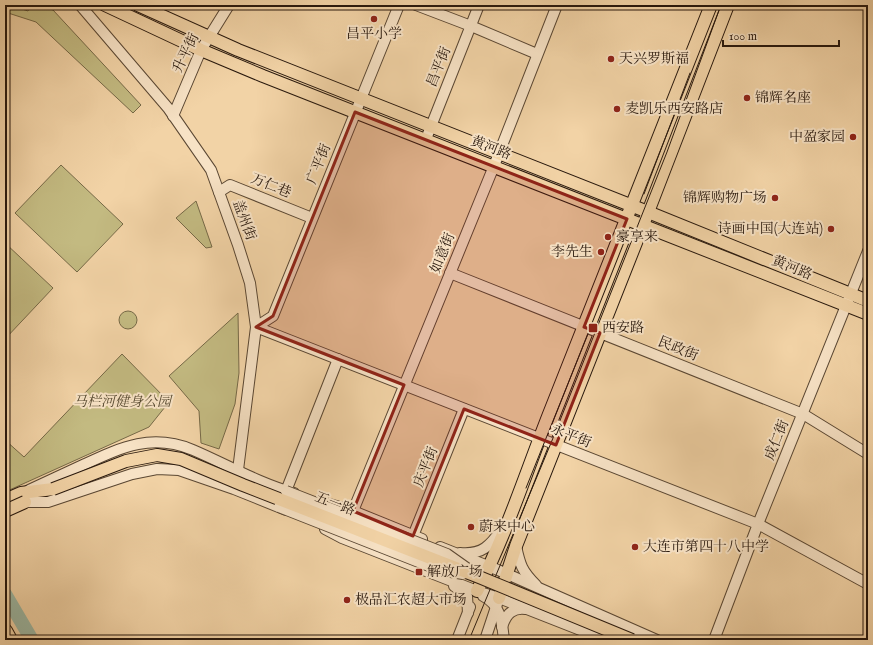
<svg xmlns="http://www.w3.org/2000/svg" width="873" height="645" viewBox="0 0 873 645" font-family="'IM FELL English','Noto Serif SC',serif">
<rect width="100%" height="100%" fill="#f2d3a6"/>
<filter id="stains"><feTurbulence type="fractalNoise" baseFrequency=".005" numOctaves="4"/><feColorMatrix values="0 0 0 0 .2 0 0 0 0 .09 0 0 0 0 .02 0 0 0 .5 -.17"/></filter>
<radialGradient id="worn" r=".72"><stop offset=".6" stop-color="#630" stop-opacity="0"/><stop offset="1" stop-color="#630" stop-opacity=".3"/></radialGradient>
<g fill="#c3ba81" stroke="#766947">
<path d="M5 5H10L28 11 31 5H36L53 10 141 105 133 113 36 22 5 12Z"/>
<path d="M61 165 123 224 77 272 15 213Z"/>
<path d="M196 201 212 247 206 248 176 218Z"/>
<path d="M5 243 53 288 5 339Z"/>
<circle cx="128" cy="320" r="9"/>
<path d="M238 313 239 373 235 404 219 449 201 443 199 411 169 376Z"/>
<path d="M122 354 169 402 149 427 5 492V440L24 457Z"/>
</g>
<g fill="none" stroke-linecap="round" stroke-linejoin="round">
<path stroke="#9cb8a4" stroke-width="14" d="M5 594 32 640"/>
<defs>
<g id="minor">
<path d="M80 5 168 108 211 170 238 245 250 283 256 327 237 478"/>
<path d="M416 5 471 26 537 54"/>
<path d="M173 116 201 50 229 5"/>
<path d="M426 139 479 5"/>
<path d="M219 192 230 185 312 218"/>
<path d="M450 273 803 414 868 454"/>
<path d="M256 327 758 524 868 584"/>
<path d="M256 327 273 316 399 5"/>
<path d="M29 490C48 481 66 473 85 464 122 447 152 433 193 450 226 464 258 483 294 493"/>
<path d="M286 491 338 359"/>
<path d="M25 502H48L132 474 157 469 179 470 234 489 286 510"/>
<path d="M326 503 353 511 422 539"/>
<path d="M353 511 494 166 557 5"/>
<path d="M325 529 342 538 477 591 499 598 606 640"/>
<path d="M413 536 464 409"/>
<path d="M516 546C520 565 522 571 536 585"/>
<path d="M440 547 498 570 657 640"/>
<path d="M460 553C482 555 490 546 502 529"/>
<path d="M454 586 467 596 468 613"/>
<path d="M483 596C501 605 502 622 504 640"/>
<path d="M502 627C506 614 513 607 526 609"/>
<path d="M457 640 470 607"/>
<path d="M485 640 497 604"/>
<path d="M714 640 758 524 868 251"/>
</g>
<g id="major">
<path d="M105 5 201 50 263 76 868 314"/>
<path d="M138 5 238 50 648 212 868 301"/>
<path d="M5 500 21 493 53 489"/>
<path d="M477 591C507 533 527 469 551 409 605 275 657 140 711 5"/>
<path d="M499 598 516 546 643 225 728 5"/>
</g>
<path id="highway" d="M5 631 10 640"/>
</defs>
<use href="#minor" stroke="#5a4733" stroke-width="12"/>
<use href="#major" stroke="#28180d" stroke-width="14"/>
<use href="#highway" stroke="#28180d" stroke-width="16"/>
<use href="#minor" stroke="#f7e2c5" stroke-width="10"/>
<use href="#major" stroke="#f2d3a6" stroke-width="12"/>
<use href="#highway" stroke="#f2d3a6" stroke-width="14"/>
<g stroke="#28180d" stroke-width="1">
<path d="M644 194 690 73"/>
<path d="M526 488 592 324"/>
<path d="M469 640 551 443 667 152 721 5"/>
</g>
<defs>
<g id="minor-bridge">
<path d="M286 491 447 554 471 571"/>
<path d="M279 507 439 570 463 574"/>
</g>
<g id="major-bridge">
<path d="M53 489 126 461 157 455 181 459 243 485 479 577 632 640"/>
<path d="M5 511 25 502"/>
</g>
</defs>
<use href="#minor-bridge" stroke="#5a4733" stroke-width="12" stroke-linecap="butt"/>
<use href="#major-bridge" stroke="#28180d" stroke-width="14" stroke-linecap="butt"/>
<use href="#minor-bridge" stroke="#f7e2c5" stroke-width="10"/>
<use href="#major-bridge" stroke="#f2d3a6" stroke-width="12"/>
</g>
<path fill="#8f2418" fill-opacity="0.2" stroke="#8f2418" stroke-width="3" stroke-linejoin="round" d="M355 112 627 219 584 327 600 333 556 445 464 409 413 536 353 511 404 385 256 327 273 316Z"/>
<g fill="#8f2418" stroke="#f7e2c5" stroke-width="1.5">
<circle cx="374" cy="19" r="4"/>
<circle cx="611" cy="59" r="4"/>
<circle cx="747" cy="98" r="4"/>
<circle cx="617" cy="109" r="4"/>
<circle cx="853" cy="137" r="4"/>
<circle cx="775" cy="198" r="4"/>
<circle cx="831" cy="229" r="4"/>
<circle cx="608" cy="237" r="4"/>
<circle cx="601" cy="252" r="4"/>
<rect x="588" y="323" width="10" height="10" rx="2"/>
<circle cx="471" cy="527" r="4"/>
<circle cx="635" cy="547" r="4"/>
<rect x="415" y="568" width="8" height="8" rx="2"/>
<circle cx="347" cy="600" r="4"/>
</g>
<g text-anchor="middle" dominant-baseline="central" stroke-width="4" stroke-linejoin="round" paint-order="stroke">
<g font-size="14" fill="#28180d" stroke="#f7e2c5" text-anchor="start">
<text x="374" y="34" text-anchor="middle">昌平小学</text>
<text x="619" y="59">天兴罗斯福</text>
<text x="755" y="98">锦辉名座</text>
<text x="625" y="109">麦凯乐西安路店</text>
<text x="845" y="137" text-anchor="end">中盈家园</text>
<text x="767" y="198" text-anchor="end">锦辉购物广场</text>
<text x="823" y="229" text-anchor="end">诗画中国(大连站)</text>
<text x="616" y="237">豪享来</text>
<text x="593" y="252" text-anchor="end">李先生</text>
<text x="602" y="328">西安路</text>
<text x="479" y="527">蔚来中心</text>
<text x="643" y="547">大连市第四十八中学</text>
<text x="427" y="572">解放广场</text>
<text x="355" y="600">极品汇农超大市场</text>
</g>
<g font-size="14" fill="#28180d" stroke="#f7e2c5">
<text transform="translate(186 53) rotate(-64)">升平街</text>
<text transform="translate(439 67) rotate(-68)">昌平街</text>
<text transform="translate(491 148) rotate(21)">黄河路</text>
<text transform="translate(319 164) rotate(-68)">广平街</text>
<text transform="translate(271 186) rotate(22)">万仁巷</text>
<text transform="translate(244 220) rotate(70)">盖州街</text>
<text transform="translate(443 253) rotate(-68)">如意街</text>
<text transform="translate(792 268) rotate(22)">黄河路</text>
<text transform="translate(678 349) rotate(22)">民政街</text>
<text transform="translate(571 436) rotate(22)">永平街</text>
<text transform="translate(777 440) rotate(-68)">成仁街</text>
<text transform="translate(426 467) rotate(-68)">庆平街</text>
<text transform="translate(335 504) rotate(21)">五一路</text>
</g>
<g font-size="14" font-style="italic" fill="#564930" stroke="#f7e2c5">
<text x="122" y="402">马栏河健身公园</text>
</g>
</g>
<rect width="873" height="645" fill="none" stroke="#f2d3a6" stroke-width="20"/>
<rect x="6" y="6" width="861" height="633" fill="none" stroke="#28180d" stroke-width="2"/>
<rect x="10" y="10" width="853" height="625" fill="none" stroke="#28180d"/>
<path d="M723 40v6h116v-6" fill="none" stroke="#28180d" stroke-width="2"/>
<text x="729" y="40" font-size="12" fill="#28180d" stroke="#f7e2c5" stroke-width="3" paint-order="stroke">100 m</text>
<rect width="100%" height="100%" filter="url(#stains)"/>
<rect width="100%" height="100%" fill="url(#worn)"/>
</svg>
